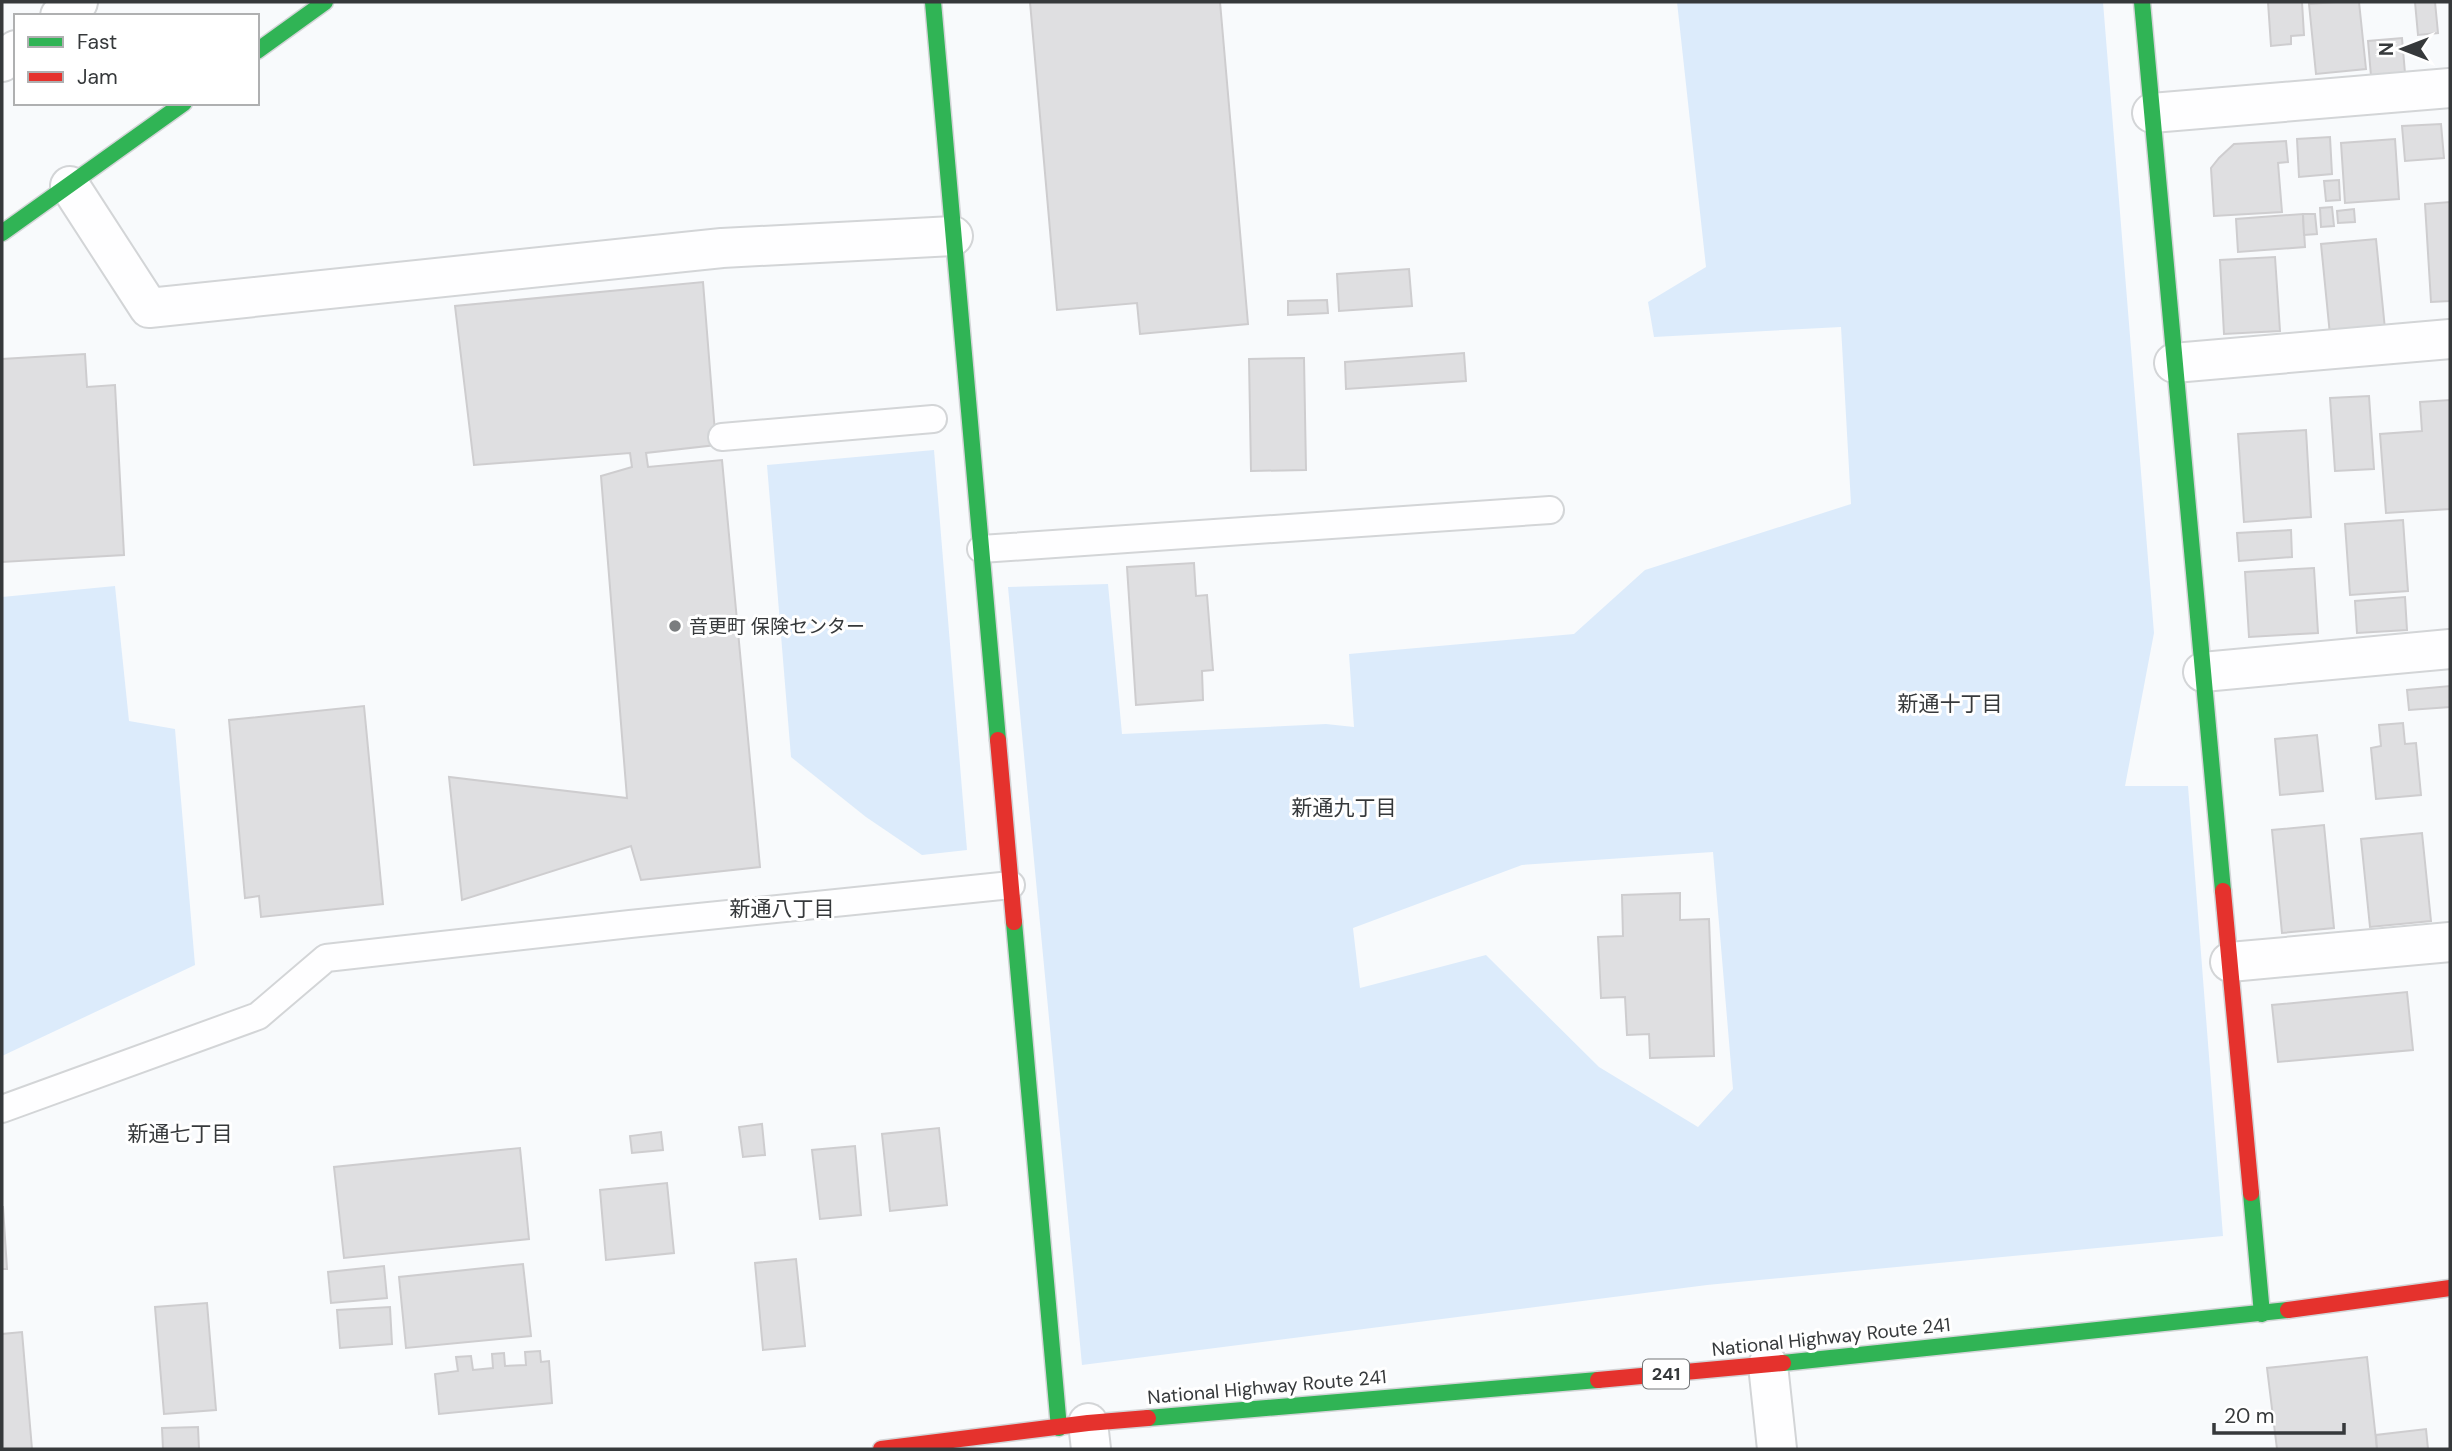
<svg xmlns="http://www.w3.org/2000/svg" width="2452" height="1451" viewBox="0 0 2452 1451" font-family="'DM Sans','Noto Sans JP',sans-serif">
<rect width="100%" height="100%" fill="#f8fafc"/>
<g fill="#dcebfb" fill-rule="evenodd">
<path d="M1677 2H2103L2154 633 2125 786H2188L2223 1236 1707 1285 1082 1365 1008 587 1108 584 1122 734 1326 724 1354 727 1349 654 1574 634 1645 570 1851 504 1841 327 1654 337 1648 302 1706 267ZM1713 852 1733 1089 1698 1127 1599 1067 1486 955 1360 988 1353 928 1522 865Z"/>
<path d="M934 450 967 850 922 855 866 817 791 757 767 465Z"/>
<path d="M115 586 129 721 175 729 195 965 2 1056V597Z"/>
</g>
<g fill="#dfdfe1" stroke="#cecdcf" stroke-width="2">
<path d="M1030 2H1220L1248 324 1140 334 1137 303 1057 310Z"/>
<path d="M2268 2H2302L2304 35 2291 36V44L2271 46Z"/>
<path d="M2336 2H2359L2366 69 2316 74 2309 4Z"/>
<path d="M2415 2H2435L2438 33 2418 35Z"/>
<path d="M2402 38 2405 73 2371 76 2368 41Z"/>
<path d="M2441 124 2444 158 2405 161 2402 126Z"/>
<path d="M2330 137 2332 174 2299 177 2297 139Z"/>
<path d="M2395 139 2399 199 2345 203 2341 143Z"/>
<path d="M2286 141 2288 162 2278 163 2282 212 2214 216 2211 168 2219 158 2234 144Z"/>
<path d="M2339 180 2340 200 2326 201 2324 181Z"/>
<path d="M2450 202V301L2431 302 2425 204Z"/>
<path d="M2332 207 2334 226 2321 227 2320 208Z"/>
<path d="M2354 209 2355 222 2338 223 2337 211Z"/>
<path d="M2303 214 2305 247 2238 252 2236 219Z"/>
<path d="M2303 214H2315L2317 234 2304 235Z"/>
<path d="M2376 239 2386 339 2331 345 2321 244Z"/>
<path d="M2275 257 2280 331 2224 334 2220 260Z"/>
<path d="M1409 269 1412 306 1339 311 1337 274Z"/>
<path d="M703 282 716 445 646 453 648 467 722 460 760 867 641 880 631 846 462 900 449 777 627 798 601 476 632 467 630 453 474 465 455 306Z"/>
<path d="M1327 300 1328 313 1288 315V301Z"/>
<path d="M1464 353 1466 381 1346 389 1345 362Z"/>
<path d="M85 354 87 387 115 385 124 555 2 562V359Z"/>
<path d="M1304 358 1306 470 1251 471 1249 359Z"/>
<path d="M2369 396 2374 469 2335 471 2330 398Z"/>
<path d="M2450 400V509L2386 513 2380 434 2422 431 2420 402Z"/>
<path d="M2306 430 2311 517 2244 522 2238 434Z"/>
<path d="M2403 520 2408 591 2350 595 2345 524Z"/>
<path d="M2291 530 2292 557 2239 561 2237 533Z"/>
<path d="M1194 563 1196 596 1207 595 1213 670 1202 671 1203 700 1136 705 1127 567Z"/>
<path d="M2314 568 2318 633 2249 637 2245 572Z"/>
<path d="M2405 597 2407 630 2357 633 2355 601Z"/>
<path d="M2450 686V707L2409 710 2407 690Z"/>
<path d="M364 706 383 904 261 917 259 896 245 898 229 720Z"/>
<path d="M2403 723 2405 744 2416 743 2421 795 2376 799 2371 748 2381 746 2379 725Z"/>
<path d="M2317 735 2323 791 2280 795 2275 739Z"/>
<path d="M2324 825 2334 928 2282 933 2272 830Z"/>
<path d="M2422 833 2431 921 2370 927 2361 839Z"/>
<path d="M1680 893V920L1709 919 1714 1056 1650 1058 1649 1034 1627 1035 1625 997 1601 998 1598 937 1623 936 1622 895Z"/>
<path d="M2407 992 2413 1050 2278 1062 2272 1005Z"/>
<path d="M762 1124 765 1155 743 1157 739 1127Z"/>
<path d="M939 1128 947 1205 890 1211 882 1134Z"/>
<path d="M661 1132 663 1150 632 1153 630 1136Z"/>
<path d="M855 1146 861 1215 820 1219 812 1150Z"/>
<path d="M520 1148 529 1239 344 1258 334 1167Z"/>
<path d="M667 1183 674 1253 606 1260 600 1190Z"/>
<path d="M2 1207H3L7 1269H2Z"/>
<path d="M796 1259 805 1346 763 1350 755 1263Z"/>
<path d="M523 1264 531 1336 406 1348 399 1277Z"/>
<path d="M384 1266 387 1298 331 1303 328 1272Z"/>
<path d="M207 1303 216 1410 164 1414 155 1307Z"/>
<path d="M390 1307 392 1344 340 1348 337 1310Z"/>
<path d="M22 1332 32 1449H2V1334Z"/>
<path d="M540 1351 541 1362 549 1361 552 1403 439 1414 435 1374 458 1371 456 1357 471 1356 473 1370 493 1368 492 1354 504 1353 505 1366 526 1365 525 1352Z"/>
<path d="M2367 1357 2377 1449H2277L2267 1368Z"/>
<path d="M198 1427 199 1449H163L162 1428Z"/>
<path d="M2426 1429 2428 1449H2377L2376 1435Z"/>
</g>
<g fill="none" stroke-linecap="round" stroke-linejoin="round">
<defs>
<g id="lane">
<path d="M722 437 933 419"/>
<path d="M981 549 1550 510"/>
<path d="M2 1109 258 1016 326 958 630 924 1011 885"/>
</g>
<g id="street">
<path d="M60 16 78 2"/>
<path d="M2 62 16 50"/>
<path d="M2152 113 2450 88"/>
<path d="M70 186 149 308 722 248 953 236"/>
<path d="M2174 363 2450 339"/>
<path d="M2203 672 2450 649"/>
<path d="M2230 962 2450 942"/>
<path d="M1768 1365 1777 1449"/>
<path d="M1088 1423 1091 1449"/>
</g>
<g id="fast">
<path d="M933 2 998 740"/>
<path d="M2142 2 2223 891"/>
<path d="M257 51 325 2"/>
<path d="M2 233 184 103"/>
<path d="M1014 922 1059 1428"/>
<path d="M2251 1193 2262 1314"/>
<path d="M1783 1363 2288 1310"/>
<path d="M1148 1418 1598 1380"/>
</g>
<g id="jam">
<path d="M998 740 1014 922"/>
<path d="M2223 891 2251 1193"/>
<path d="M2288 1310 2450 1288"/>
<path d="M1598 1380 1783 1363"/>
<path d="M881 1449 1088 1423 1148 1418"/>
</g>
</defs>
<use href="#lane" stroke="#d3d5d7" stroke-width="30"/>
<use href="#street" stroke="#d3d5d7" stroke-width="42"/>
<use href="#fast" stroke="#d3d5d7" stroke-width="19"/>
<use href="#jam" stroke="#d3d5d7" stroke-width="19"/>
<use href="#lane" stroke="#fefeff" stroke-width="26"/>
<use href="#street" stroke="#fefeff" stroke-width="38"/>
<use href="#fast" stroke="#30b455" stroke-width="16"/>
<use href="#jam" stroke="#e5322d" stroke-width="16"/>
</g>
<circle fill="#7a7d7f" stroke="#fff" stroke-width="2.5" cx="675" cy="626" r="7"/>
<g text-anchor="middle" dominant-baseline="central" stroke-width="6" stroke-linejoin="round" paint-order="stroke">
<rect fill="#fff" stroke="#727476" stroke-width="2" x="1643" y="1359.5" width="46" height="29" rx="5"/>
<g font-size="18" font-weight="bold" fill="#36393b">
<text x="1666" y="1374">241</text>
</g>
<g font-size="19" fill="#36393b" stroke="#fff" text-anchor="start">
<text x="689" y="626">音更町 保険センター</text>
</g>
<g font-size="19" fill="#36393b" stroke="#fff">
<text transform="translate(1831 1337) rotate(-6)">National Highway Route 241</text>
<text transform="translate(1267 1387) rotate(-5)">National Highway Route 241</text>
</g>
<g font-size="21" fill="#36393b" stroke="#fff">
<text x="1950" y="704">新通十丁目</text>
<text x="1344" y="808">新通九丁目</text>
<text x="782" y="909">新通八丁目</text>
<text x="180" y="1134">新通七丁目</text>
</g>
</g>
<rect width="2452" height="1451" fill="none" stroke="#36393b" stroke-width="7"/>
<rect x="14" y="14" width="245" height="91" fill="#ffffff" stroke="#afb0b1" stroke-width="2"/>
<rect x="28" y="37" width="35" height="10" fill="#30b455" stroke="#afb0b1" stroke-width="2"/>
<text x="77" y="49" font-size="21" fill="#36393b">Fast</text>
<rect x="28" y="72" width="35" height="10" fill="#e5322d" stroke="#afb0b1" stroke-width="2"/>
<text x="77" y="84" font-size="21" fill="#36393b">Jam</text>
<g transform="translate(2403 49) rotate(270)" stroke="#ffffff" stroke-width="5" paint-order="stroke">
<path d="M0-5L12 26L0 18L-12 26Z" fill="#36393b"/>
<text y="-10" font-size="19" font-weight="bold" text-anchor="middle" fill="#36393b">N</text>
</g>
<path d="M2214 1423v10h130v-10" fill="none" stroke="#36393b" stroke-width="3.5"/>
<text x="2224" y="1423" font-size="21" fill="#36393b" stroke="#ffffff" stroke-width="5" paint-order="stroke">20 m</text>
</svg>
